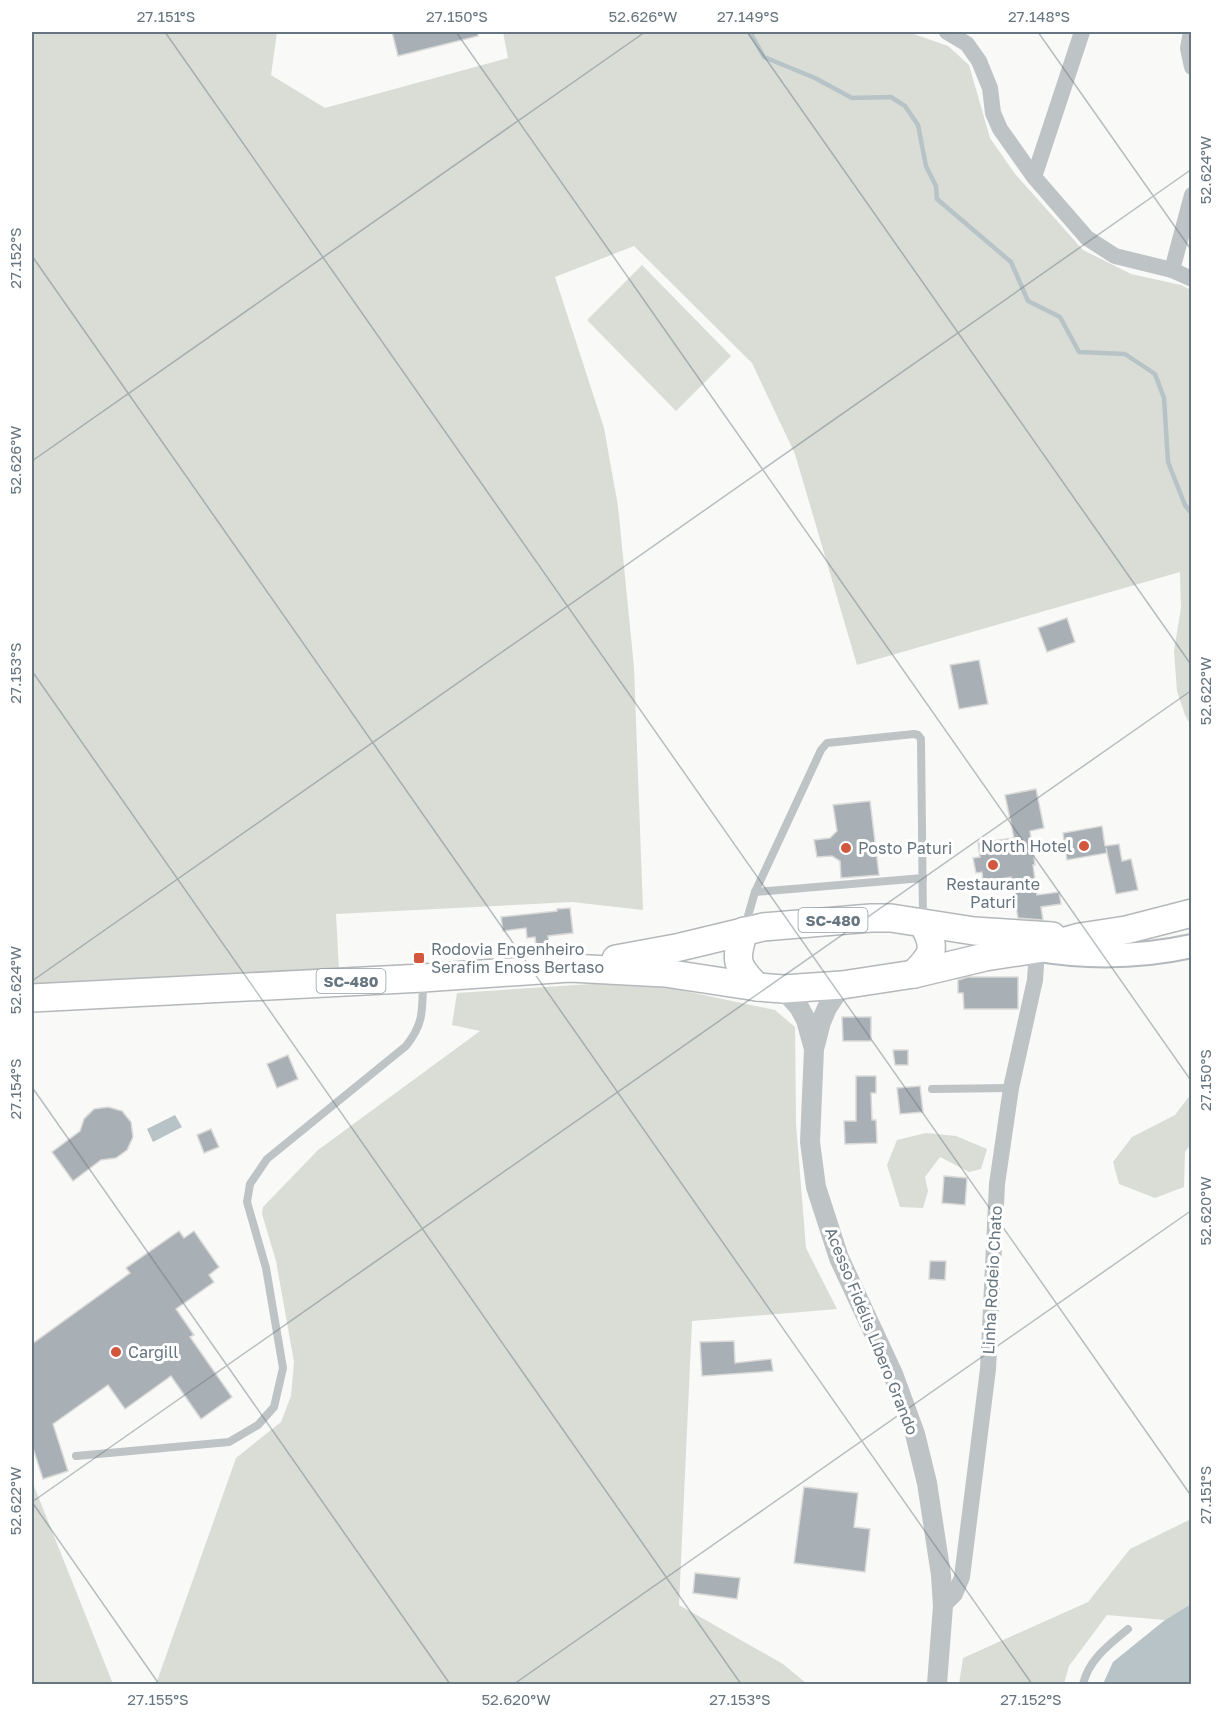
<svg xmlns="http://www.w3.org/2000/svg" width="1223" height="1716" viewBox="0 0 1223 1716" font-family="'Golos Text',sans-serif">
<rect width="100%" height="100%" fill="#f9f9f7"/>
<g fill="#d9ddd6">
<path d="M32 32H277L271 75 325 108 508 58 503 32H908L948 46 969 65 990 138 1015 174 1083 250 1131 274 1181 285 1191 290V726L1185 715 1177 691 1174 651 1181 608 1180 572 857 665 795 454 752 363 634 246 555 277 604 428 618 506 634 667 643 910 572 902 336 914 339 971 32 985Z"/>
<path d="M642 265 731 356 676 411 587 320Z"/>
<path d="M637 981 775 1010 795 1027 796 1124 806 1248 837 1309 692 1321 679 1605 783 1664 807 1684H156L236 1458 281 1422 291 1396 294 1362 276 1261 262 1214 263 1207 318 1150 480 1031 452 1025 457 993Z"/>
<path d="M1191 1094V1144L1185 1152 1184 1187 1155 1198 1119 1184 1113 1162 1132 1137 1175 1115Z"/>
<path d="M926 1133 956 1136 987 1149 981 1169 969 1172 940 1157 925 1177 928 1191 923 1208 900 1207 887 1165 897 1140Z"/>
<path d="M32 1481 113 1684H32Z"/>
<path d="M1191 1519V1604L1165 1620 1107 1615 1069 1666 1064 1684H959L963 1658 1088 1602 1130 1549Z"/>
</g>
<g fill="#b7c3c6">
<path d="M175 1115 182 1127 153 1142 147 1129Z"/>
<path d="M1191 1604V1684H1103L1113 1662 1165 1620Z"/>
</g>
<g fill="none" stroke-linecap="round" stroke-linejoin="round">
<path stroke="#b7c3c6" stroke-width="4.5" d="M750 32 764 57 815 78 852 98 891 97 905 106 918 125 926 166 936 186 937 199 1011 262 1028 301 1060 317 1079 352 1125 354 1155 374 1164 398 1168 462 1185 505 1192 514"/>
</g>
<g fill="#a8afb5" stroke="#dadad9" stroke-width="1.5">
<path d="M392 32H478V36L398 56Z"/>
<path d="M1067 618 1075 642 1047 652 1038 628Z"/>
<path d="M979 660 988 704 959 709 950 665Z"/>
<path d="M1036 789 1044 828 1030 831 1035 865H1033L1037 895 1059 892 1061 904 1041 907 1043 920 1018 918 1011 877 983 882 982 872 976 873 973 858 980 857 978 843 1014 838 1005 795Z"/>
<path d="M870 801 879 875 841 878 840 861 832 856 817 857 814 840 830 838 837 831 833 805Z"/>
<path d="M1102 826 1105 846 1119 844 1122 861 1131 859 1138 890 1116 894 1106 848 1107 853 1067 860 1063 833Z"/>
<path d="M570 908 573 933 548 936 549 944 536 945 535 937 527 938 526 928 503 931 501 917 557 911V909Z"/>
<path d="M968 977H1018V1009H964L963 993H958V980Z"/>
<path d="M842 1017H871V1041H843Z"/>
<path d="M893 1050H908V1065H895Z"/>
<path d="M288 1055 298 1079 277 1088 267 1064Z"/>
<path d="M856 1076H876V1093H871L872 1120H876L877 1143 845 1144 844 1121H856Z"/>
<path d="M920 1086 923 1112 900 1114 897 1088Z"/>
<path d="M108 1107 122 1111 131 1122 133 1137 127 1150 116 1158 101 1160 73 1181 52 1152 80 1131 84 1119 94 1109Z"/>
<path d="M211 1129 219 1147 204 1153 197 1135Z"/>
<path d="M944 1176 967 1178 965 1205 942 1203Z"/>
<path d="M179 1231 184 1238 194 1231 219 1267 209 1275 214 1282 176 1309 194 1335 190 1337 232 1397 201 1419 171 1376 125 1409 108 1385 53 1424 68 1471 43 1479 32 1445V1344L130 1273 126 1268Z"/>
<path d="M930 1261H946L945 1280 929 1279Z"/>
<path d="M734 1341 735 1363 771 1359 773 1371 702 1376 700 1342Z"/>
<path d="M804 1487 858 1493 854 1527 870 1529 865 1572 794 1563Z"/>
<path d="M695 1573 740 1578 737 1599 693 1593Z"/>
</g>
<g fill="none" stroke-linecap="round" stroke-linejoin="round">
<defs>
<path id="secondary" d="M1038 950C1088 958 1142 957 1192 946"/>
<g id="trunk">
<path d="M744 931C735 960 735 965 757 987"/>
<path d="M616 959 676 948 763 927 871 918H891L974 931 1052 936"/>
<path d="M914 974C933 954 937 949 923 924"/>
<path d="M32 998 423 978 570 968 665 973 757 987 783 989 842 985 914 974 985 957 1037 949 1080 937 1126 930 1192 913"/>
</g>
</defs>
<use href="#secondary" stroke="#b3b9bd" stroke-width="26"/>
<use href="#trunk" stroke="#b4b8bb" stroke-width="30"/>
<g stroke="#bec3c6" stroke-width="8">
<path d="M755 892 923 878"/>
<path d="M745 926 755 892 821 750 827 743 914 734 918 735 921 739 923 920"/>
<path d="M932 1089 1011 1088"/>
<path d="M76 1456 229 1442 258 1425 274 1407 283 1368 266 1268 247 1202 250 1184 267 1159 406 1046C425 1022 422 1009 423 980"/>
<path d="M1083 1684C1089 1659 1109 1645 1128 1629"/>
</g>
<g stroke="#bec3c6" stroke-width="16">
<path d="M947 32 967 44 979 61 990 88 993 113 1000 129 1034 177 1087 238 1115 256 1172 270 1192 279"/>
<path d="M1191 32 1188 48 1192 67"/>
<path d="M1034 177 1082 32"/>
<path d="M1172 270 1192 195"/>
<path d="M943 1606 955 1594 962 1577 988 1369 997 1184 1011 1088 1035 980 1037 949"/>
</g>
<g stroke="#bec3c6" stroke-width="20">
<path d="M842 985 827 1008 821 1022 814 1049 810 1142 816 1187 839 1258 893 1374 915 1434 927 1483 941 1575 943 1606 937 1684"/>
<path d="M783 989 799 1007 806 1020 814 1049"/>
</g>
<use href="#secondary" stroke="#fff" stroke-width="22"/>
<use href="#trunk" stroke="#fff" stroke-width="27"/>
</g>
<path fill="none" stroke="#66757f" stroke-width="1.5" stroke-opacity="0.45" d="M165 32 1192 1497M456 32 1192 1082M747 32 1192 666M1038 32 1192 251M32 256 1032 1684M32 461 645 32M32 671 741 1684M32 981 1192 169M32 1087 450 1684M32 1502 1192 690M32 1502 159 1684M514 1684 1192 1210"/>
<g fill="#d3573c" stroke="#fff" stroke-width="2">
<circle cx="1084" cy="846" r="6"/>
<circle cx="846" cy="848" r="6"/>
<circle cx="993" cy="865" r="6"/>
<rect x="413" y="952" width="12" height="12" rx="3"/>
<circle cx="116" cy="1352" r="6"/>
</g>
<g text-anchor="middle" dominant-baseline="central" stroke-width="6" stroke-linejoin="round" paint-order="stroke">
<g fill="#fff" stroke="#949ea5" stroke-width="1.5">
<rect x="798.5" y="908" width="69" height="24" rx="4.5"/>
<rect x="316.5" y="969" width="69" height="24" rx="4.5"/>
</g>
<g font-size="15" font-weight="bold" fill="#66757f">
<text x="833" y="920">SC-480</text>
<text x="351" y="981">SC-480</text>
</g>
<g font-size="16" fill="#66757f" stroke="#fff" text-anchor="start">
<text x="1072" y="846" text-anchor="end">North Hotel</text>
<text x="858" y="848">Posto Paturi</text>
<text x="993" y="884" text-anchor="middle">Restaurante<tspan x="993" dy="18">Paturi</tspan></text>
<text x="431" y="949">Rodovia Engenheiro<tspan x="431" dy="18">Serafim Enoss Bertaso</tspan></text>
<text x="128" y="1352">Cargill</text>
</g>
<g font-size="16" fill="#66757f" stroke="#fff">
<text transform="translate(992 1280) rotate(-87)">Linha Rodeio Chato</text>
<text transform="translate(872 1331) rotate(68)">Acesso Fidélis Líbero Grando</text>
</g>
</g>
<rect width="1223" height="1716" fill="none" stroke="#ffffff" stroke-width="66"/>
<rect x="33" y="33" width="1157" height="1650" fill="none" stroke="#66757f" stroke-width="2"/>
<g font-size="15" text-anchor="middle" fill="#66757f">
<text x="166" y="22">27.151°S</text>
<text x="457" y="22">27.150°S</text>
<text x="643" y="22">52.626°W</text>
<text x="748" y="22">27.149°S</text>
<text x="1039" y="22">27.148°S</text>
<text transform="translate(1206 170) rotate(-90)" y="5">52.624°W</text>
<text transform="translate(16 258) rotate(-90)" y="5">27.152°S</text>
<text transform="translate(16 460) rotate(-90)" y="5">52.626°W</text>
<text transform="translate(16 673) rotate(-90)" y="5">27.153°S</text>
<text transform="translate(1206 691) rotate(-90)" y="5">52.622°W</text>
<text transform="translate(16 980) rotate(-90)" y="5">52.624°W</text>
<text transform="translate(1206 1080) rotate(-90)" y="5">27.150°S</text>
<text transform="translate(16 1089) rotate(-90)" y="5">27.154°S</text>
<text transform="translate(1206 1211) rotate(-90)" y="5">52.620°W</text>
<text transform="translate(1206 1495) rotate(-90)" y="5">27.151°S</text>
<text transform="translate(16 1501) rotate(-90)" y="5">52.622°W</text>
<text x="158" y="1705">27.155°S</text>
<text x="516" y="1705">52.620°W</text>
<text x="740" y="1705">27.153°S</text>
<text x="1031" y="1705">27.152°S</text>
</g>
</svg>
